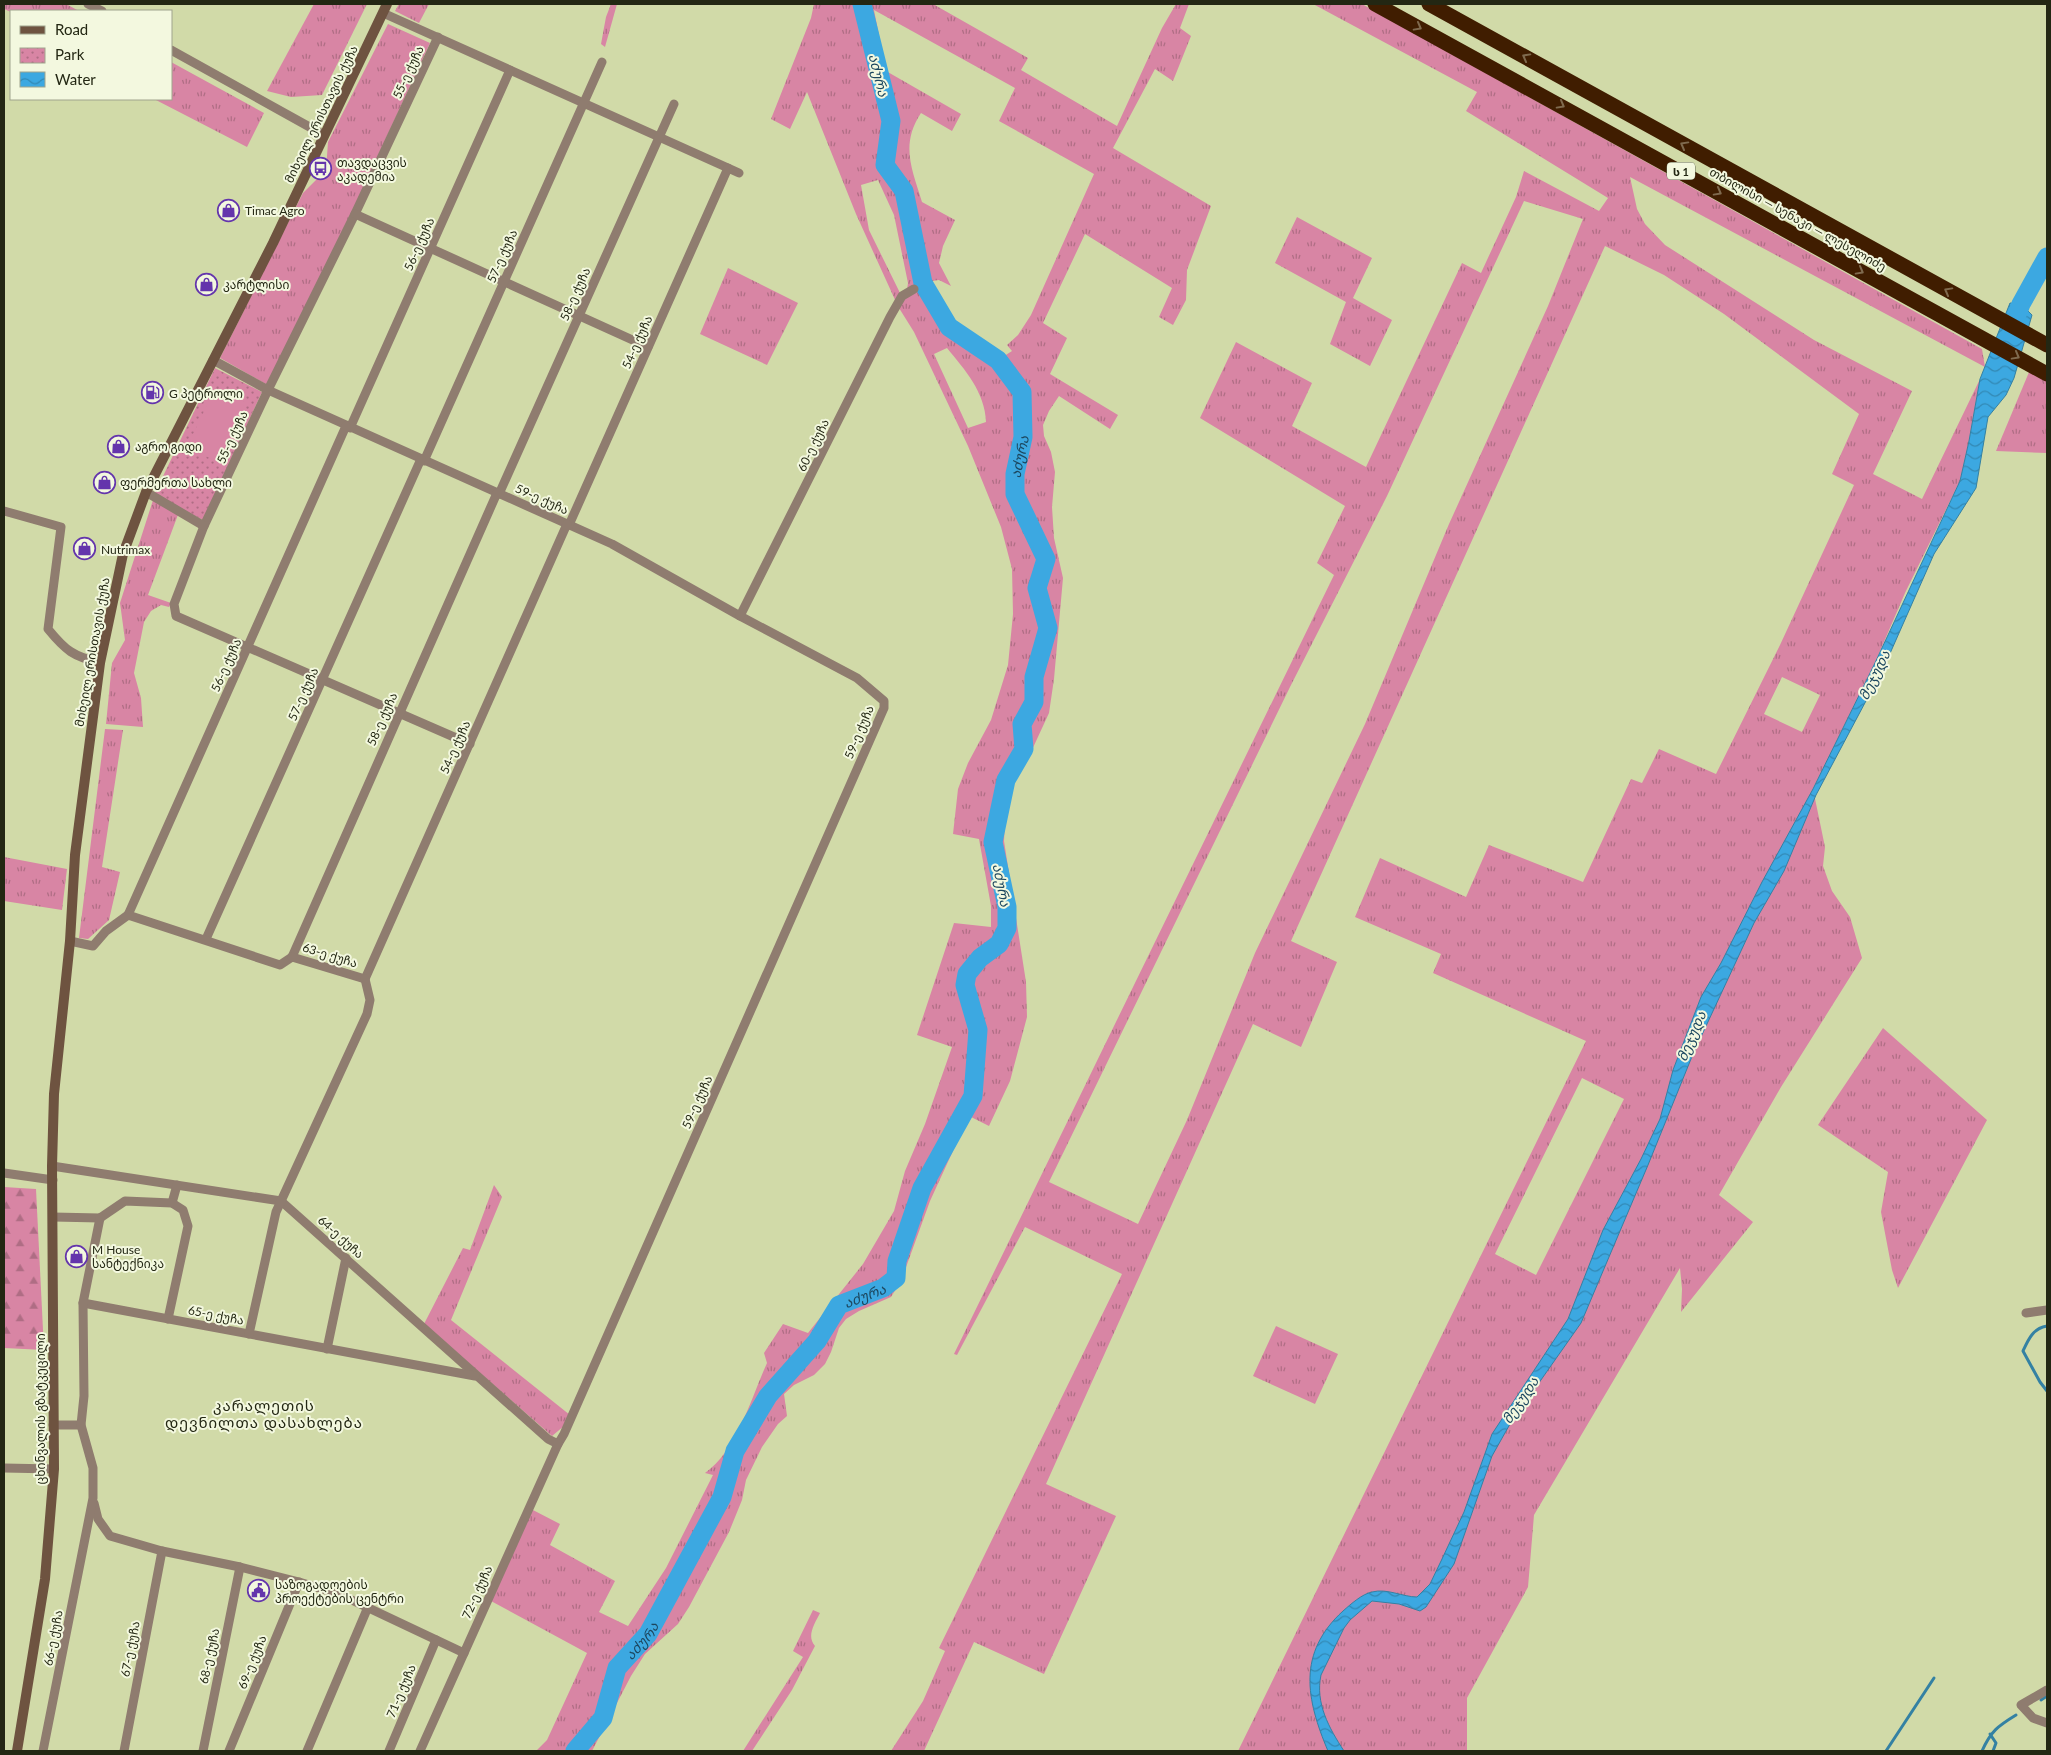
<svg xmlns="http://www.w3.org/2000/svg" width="2051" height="1755" viewBox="0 0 2051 1755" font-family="Lato,'Noto Sans Georgian',sans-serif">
<defs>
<pattern id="grass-tufts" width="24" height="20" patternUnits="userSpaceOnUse" patternTransform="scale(1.25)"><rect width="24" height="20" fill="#d885a4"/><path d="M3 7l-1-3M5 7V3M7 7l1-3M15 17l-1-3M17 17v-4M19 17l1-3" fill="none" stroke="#af6d84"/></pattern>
<pattern id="forest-firs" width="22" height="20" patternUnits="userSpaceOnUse" patternTransform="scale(1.25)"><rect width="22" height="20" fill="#d885a4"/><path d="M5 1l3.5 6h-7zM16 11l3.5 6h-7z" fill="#af6d84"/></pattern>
<pattern id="park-dots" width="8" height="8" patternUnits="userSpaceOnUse" patternTransform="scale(1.25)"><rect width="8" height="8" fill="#d885a4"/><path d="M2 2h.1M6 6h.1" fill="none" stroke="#af6d84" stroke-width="1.8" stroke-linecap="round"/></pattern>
<pattern id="water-waves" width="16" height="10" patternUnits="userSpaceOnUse" patternTransform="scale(1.25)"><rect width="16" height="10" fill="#3ca8e1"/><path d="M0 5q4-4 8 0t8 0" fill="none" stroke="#3289b5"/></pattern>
</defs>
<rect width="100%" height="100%" fill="#d1daa8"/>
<g fill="url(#grass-tufts)" fill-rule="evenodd">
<path d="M4 4H66L79 11 11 12 4 9Z"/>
<path d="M314 4H367L322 95 291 97 267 91Z"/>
<path d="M399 4H429L419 23 395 11Z"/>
<path d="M611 4H617L605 47 601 44 606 17Z"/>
<path d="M814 4H859L887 122 881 165 902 194 922 284 907 290 908 283 894 215 878 180 861 185 869 230 901 295 896 302 856 214 807 92 790 129 771 119 811 18Z"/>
<path d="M865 4H933L1028 58 1021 70 1117 126 1162 28 1176 4H1189L1180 28 1191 36 1173 81 1155 69 1113 148 1211 206 1187 270 1186 300 1173 325 1159 317 1172 288 1085 234 1043 323 1067 338 1050 374 1118 415 1110 429 1059 396 1049 411 1043 425 1044 436 1051 452 1055 472 1052 507 1054 538 1063 578 1054 679 1049 713 1031 752 1016 776 1006 802 1004 841 1026 982 1027 1017 1010 1081 989 1126 969 1116 930 1201 901 1281 891 1297 859 1311 846 1319 839 1328 831 1352 825 1364 814 1375 794 1385 784 1394 787 1416 778 1424 762 1447 746 1480 742 1500 729 1532 689 1607 678 1624 645 1654 631 1676 592 1751H536L547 1740 587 1653 491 1601 531 1509 560 1524 550 1545 615 1581 599 1612 628 1626 666 1568 713 1475 705 1473C737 1451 751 1398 767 1363L764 1353 783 1324 808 1333 863 1264 894 1211 905 1171 925 1124 952 1047 917 1035 954 923 991 927V906L979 839 953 834 958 789 968 763 991 720 1008 665 1013 614 1012 569 1001 527 968 446 914 332 899 308 904 298 926 287 949 327 998 360 1012 351 1007 345 1018 335 1031 315 1094 174 999 121 1015 88 874 10 886 71 961 114 952 131 921 113C900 145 912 169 922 202L955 220 943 246 939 263 951 286 939 280 925 282 908 190 887 163 894 117ZM947 348C965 370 985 392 986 422L968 428 934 354Z"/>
<path d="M1313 4H1362L1982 349 1985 367 1630 177 1637 209 1645 224 1665 245 1814 340 1912 391 1873 474 1922 499 1980 379 1969 441 1960 481 1905 593 1874 665 1813 789 1825 847 1823 866 1832 891 1850 917 1862 958 1781 1087 1719 1195 1753 1222 1681 1312 1682 1289 1680 1268 1534 1515 1528 1587 1467 1698V1751H1238L1586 1041 1433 973 1441 954 1355 917 1380 858 1466 897 1489 845 1583 882 1631 779 1642 783 1659 749 1716 774 1780 645 1854 485 1832 474 1859 414 1724 314 1664 275 1605 246 1291 941 1337 962 1301 1047 1253 1024 1046 1484 1116 1516 1044 1674 974 1642 924 1751H891L923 1701 945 1651 939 1648 1122 1274 1025 1227 957 1355 954 1354 1334 575 1317 563 1345 506 1200 418 1236 342 1312 383 1292 426 1366 467 1462 263 1481 273 1516 197 1524 171 1599 211 1608 198 1466 111 1477 92ZM1524 201 1583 219 1548 306 1449 524 1365 724 1255 953 1187 1120 1138 1224 1049 1182 1290 687 1387 496ZM1782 677 1820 695 1802 732 1764 714ZM1582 1078 1624 1099 1536 1275 1495 1254Z"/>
<path d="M388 24 430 43 271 387 220 358 303 193 326 170 328 142Z"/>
<path d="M171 62 264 113 247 147 154 99H171Z"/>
<path d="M1297 217 1372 258 1353 298 1392 320 1370 366 1330 344 1346 302 1275 263Z"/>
<path d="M728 268 798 303 767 365 700 334Z"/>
<path d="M2032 365 2047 374V453L1996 451Z"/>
<path d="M154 497 179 512 148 595 171 603 169 607 161 605 151 611 144 622 134 673 141 698 143 727 106 724 112 663 125 640 120 603Z"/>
<path d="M105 729 123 730 102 867 120 872 109 920 88 939 79 938Z"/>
<path d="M4 857 67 869 62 910 4 901Z"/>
<path d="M1883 1028 1987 1120 1898 1288 1892 1270 1881 1212 1888 1172 1818 1125Z"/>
<path d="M494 1185 502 1197 451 1320 570 1415 564 1426 552 1436 424 1324 463 1248 470 1250Z"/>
<path d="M1276 1326 1338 1354 1315 1404 1253 1376Z"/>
<path d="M813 1610 820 1613C815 1623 806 1636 815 1646L792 1690 752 1751H743L803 1657 793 1651Z"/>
</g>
<path fill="url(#forest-firs)" d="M4 1187 36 1189 44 1350 4 1348Z"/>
<path fill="url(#park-dots)" d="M215 368 262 392 203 520 154 495Z"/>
<path fill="#d885a4" d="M215 388 245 402 218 462 187 447Z"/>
<path fill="url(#water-waves)" stroke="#3481a3" d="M2010 303 2021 304 2032 315 2014 378 2006 395 1988 417 1976 488 1934 554 1884 667 1816 795 1784 871 1754 923 1693 1054 1648 1165 1581 1323 1510 1424 1492 1456 1454 1564 1426 1607 1420 1611 1399 1604 1372 1601 1350 1620 1344 1628 1321 1675C1315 1703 1329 1728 1344 1751H1328C1306 1699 1297 1653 1343 1611 1351 1604 1362 1594 1372 1592 1387 1588 1403 1597 1417 1597L1430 1584 1442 1559 1464 1512 1492 1434 1568 1319 1603 1230 1641 1159 1660 1119 1673 1070 1701 997 1721 963 1762 882 1813 789 1874 665 1960 481 1969 441 1980 379Z"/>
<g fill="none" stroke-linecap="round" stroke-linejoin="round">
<g stroke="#3481a3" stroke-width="3">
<path d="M2047 1326C2033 1328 2028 1340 2023 1351L2040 1382 2047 1391"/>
<path d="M2041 1700 2047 1696"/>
<path d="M1990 1734 1996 1743 1993 1751"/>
<path d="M1886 1751 1934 1678"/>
<path d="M1982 1751C1991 1731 1998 1726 2016 1715"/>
</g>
<g stroke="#3ca8e1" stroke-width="19">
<path d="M2012 327 2021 304 2047 257"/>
<path id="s1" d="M575 1751 603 1718 617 1668 648 1634 722 1497 735 1451 768 1396 817 1341 839 1305 883 1288 896 1278 897 1261 922 1188 973 1096 978 1030 965 985 967 974 980 958 999 944 1007 928V907L993 842 1006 780 1024 749 1022 724 1034 702V677L1048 628 1037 588 1046 559 1015 494V474L1023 437 1022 392 998 360 949 327 923 283 904 191 885 165 891 121 862 4"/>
</g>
<g stroke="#8f7c6f" stroke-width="9">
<path d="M88 4 102 11"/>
<path d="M383 13 728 168"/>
<path d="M438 37 355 214 268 390 204 526 174 604 176 616 470 744"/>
<path d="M171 50 324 135"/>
<path d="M355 214 648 347"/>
<path d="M213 360 268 390 612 544 740 616 857 678 884 701V708L564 1434 558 1444 420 1751"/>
<path d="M350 428 510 70"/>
<path d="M424 461 602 62"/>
<path d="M146 492 204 526"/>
<path d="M499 494 674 104"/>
<path d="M4 511 61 527 48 629C66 651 73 656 100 663"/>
<path d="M569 525 728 168 739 173"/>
<path d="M740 616 890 317 902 296 914 289"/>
<path d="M128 915 346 426"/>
<path d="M206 939 421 459"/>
<path d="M70 941 93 946 106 931 128 915 280 965 292 957"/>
<path d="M292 957 497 493"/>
<path d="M292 957 365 979"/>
<path d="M365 979 567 524"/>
<path d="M52 1166 281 1201 548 1439 558 1444"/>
<path d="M4 1173 53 1180"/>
<path d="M172 1203 177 1185"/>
<path d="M53 1217 100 1218"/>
<path d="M100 1218 125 1201 172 1203 183 1210 188 1226 168 1319"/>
<path d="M83 1303 475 1376"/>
<path d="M2026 1313 2047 1310"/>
<path d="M249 1334 276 1212 367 1014 370 1000 365 979"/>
<path d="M327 1349 346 1258"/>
<path d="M53 1425H81"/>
<path d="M4 1468 54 1469"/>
<path d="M94 1503 98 1519 110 1536 162 1551 240 1567 299 1582 339 1594 464 1653"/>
<path d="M2047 1690 2021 1705 2033 1718 2047 1723"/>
<path d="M43 1751 93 1498V1468L81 1425 84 1396 83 1303 100 1218"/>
<path d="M124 1751 162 1551"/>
<path d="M203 1751 240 1567"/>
<path d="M229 1751 299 1582"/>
<path d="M307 1751 368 1607"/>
<path d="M389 1751 436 1640"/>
</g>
<path stroke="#6e5340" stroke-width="10" d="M17 1751 45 1579 54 1469 52 1166 54 1094 70 941 75 855 100 663 123 554 146 492 273 243 387 4"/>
<g stroke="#401d00" stroke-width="15">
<path d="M1375 4 2047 374"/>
<path d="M1429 4 2047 345"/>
</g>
</g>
<defs><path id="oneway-chevron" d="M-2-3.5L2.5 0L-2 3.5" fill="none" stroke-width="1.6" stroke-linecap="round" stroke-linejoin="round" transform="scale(1.25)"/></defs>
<g stroke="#7f6a4e">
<use href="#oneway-chevron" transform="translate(1418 27) rotate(29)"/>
<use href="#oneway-chevron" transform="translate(1526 57) rotate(-151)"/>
<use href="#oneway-chevron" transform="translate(1561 105) rotate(29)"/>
<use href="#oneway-chevron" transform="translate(1684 145) rotate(-151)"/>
<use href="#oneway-chevron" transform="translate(1718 192) rotate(29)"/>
<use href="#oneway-chevron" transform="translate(1860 271) rotate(29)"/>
<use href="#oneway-chevron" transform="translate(1948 291) rotate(-151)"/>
<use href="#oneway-chevron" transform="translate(2016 356) rotate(29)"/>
</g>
<defs>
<symbol id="bus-ring" viewBox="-11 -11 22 22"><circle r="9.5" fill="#f3f8df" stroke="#6435ac" stroke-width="1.5"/><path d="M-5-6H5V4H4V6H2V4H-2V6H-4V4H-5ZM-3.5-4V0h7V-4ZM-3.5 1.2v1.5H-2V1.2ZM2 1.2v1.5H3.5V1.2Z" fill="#6435ac"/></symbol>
<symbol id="shop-ring" viewBox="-11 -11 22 22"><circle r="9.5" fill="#f3f8df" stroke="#6435ac" stroke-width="1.5"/><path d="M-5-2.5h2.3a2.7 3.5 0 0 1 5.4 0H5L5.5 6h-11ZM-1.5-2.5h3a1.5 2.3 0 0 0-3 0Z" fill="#6435ac"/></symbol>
<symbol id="fuel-ring" viewBox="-11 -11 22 22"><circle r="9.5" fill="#f3f8df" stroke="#6435ac" stroke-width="1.5"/><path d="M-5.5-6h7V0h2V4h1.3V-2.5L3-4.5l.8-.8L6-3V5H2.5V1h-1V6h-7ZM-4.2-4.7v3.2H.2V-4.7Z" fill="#6435ac"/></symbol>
<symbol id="civic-ring" viewBox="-11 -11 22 22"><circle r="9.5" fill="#f3f8df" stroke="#6435ac" stroke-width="1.5"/><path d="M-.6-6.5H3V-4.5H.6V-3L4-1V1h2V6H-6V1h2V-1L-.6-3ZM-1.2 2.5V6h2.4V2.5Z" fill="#6435ac"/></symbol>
</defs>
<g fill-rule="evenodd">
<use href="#bus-ring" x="308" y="156" width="25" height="25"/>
<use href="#shop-ring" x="216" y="198" width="25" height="25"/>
<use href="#shop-ring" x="194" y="272" width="25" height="25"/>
<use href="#fuel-ring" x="140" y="380" width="25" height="25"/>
<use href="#shop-ring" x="106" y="434" width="25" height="25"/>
<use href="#shop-ring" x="92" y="470" width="25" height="25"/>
<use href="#shop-ring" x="72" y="536" width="25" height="25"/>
<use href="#shop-ring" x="64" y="1244" width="25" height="25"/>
<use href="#civic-ring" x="246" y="1578" width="25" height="25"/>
</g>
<g text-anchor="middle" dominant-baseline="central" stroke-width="4" stroke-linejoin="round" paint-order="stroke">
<rect fill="#f3f8df" stroke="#616650" stroke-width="1" x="1667" y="162.5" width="28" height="17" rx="4"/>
<g font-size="11" font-weight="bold" fill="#232713">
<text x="1681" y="171">ს 1</text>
</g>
<g font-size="12" fill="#232713" stroke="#f3f8df">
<text transform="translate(408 72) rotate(-65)">55-ე ქუჩა</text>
<text transform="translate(321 114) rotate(-64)">მიხეილ ერისთავის ქუჩა</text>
<text transform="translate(1798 219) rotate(29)">თბილისი — სენაკი — ლესელიძე</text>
<text transform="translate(419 244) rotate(-66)">56-ე ქუჩა</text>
<text transform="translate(502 256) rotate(-66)">57-ე ქუჩა</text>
<text transform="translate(575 294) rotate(-66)">58-ე ქუჩა</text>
<text transform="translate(637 342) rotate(-66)">54-ე ქუჩა</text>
<text transform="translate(232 437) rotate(-65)">55-ე ქუჩა</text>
<text transform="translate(813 445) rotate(-64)">60-ე ქუჩა</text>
<text transform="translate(542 499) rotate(24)">59-ე ქუჩა</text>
<text transform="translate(92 652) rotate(-80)">მიხეილ ერისთავის ქუჩა</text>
<text transform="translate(226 665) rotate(-66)">56-ე ქუჩა</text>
<text transform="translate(303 694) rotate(-66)">57-ე ქუჩა</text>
<text transform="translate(382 719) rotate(-66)">58-ე ქუჩა</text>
<text transform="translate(859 732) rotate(-67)">59-ე ქუჩა</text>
<text transform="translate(455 747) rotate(-66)">54-ე ქუჩა</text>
<text transform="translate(330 955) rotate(17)">63-ე ქუჩა</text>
<text transform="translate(697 1102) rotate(-66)">59-ე ქუჩა</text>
<text transform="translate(341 1237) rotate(42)">64-ე ქუჩა</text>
<text transform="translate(216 1315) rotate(11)">65-ე ქუჩა</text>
<text transform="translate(40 1409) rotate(-90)">ცხინვალის გზატკეცილი</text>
<text transform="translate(477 1592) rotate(-66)">72-ე ქუჩა</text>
<text transform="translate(53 1638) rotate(-79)">66-ე ქუჩა</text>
<text transform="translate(130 1649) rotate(-79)">67-ე ქუჩა</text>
<text transform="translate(209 1656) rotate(-78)">68-ე ქუჩა</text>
<text transform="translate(252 1662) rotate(-68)">69-ე ქუჩა</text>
<text transform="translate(401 1691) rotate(-67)">71-ე ქუჩა</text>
</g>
<g font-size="12" fill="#232713" stroke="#f3f8df" text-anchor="start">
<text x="337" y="162">თავდაცვის<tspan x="337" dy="14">აკადემია</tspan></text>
<text x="245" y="210">Timac Agro</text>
<text x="223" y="284">კარტლისი</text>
<text x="169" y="393">G პეტროლი</text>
<text x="135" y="446">აგრო გიდი</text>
<text x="120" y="482">ფერმერთა სახლი</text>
<text x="101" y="549">Nutrimax</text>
<text x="92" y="1249">M House<tspan x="92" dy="14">სანტექნიკა</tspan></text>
<text x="275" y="1584">საზოგადოების<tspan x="275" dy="14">პროექტების ცენტრი</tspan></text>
</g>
<g font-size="14" font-style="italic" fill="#1c475f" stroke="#f3f8df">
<text transform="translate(879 75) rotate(76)">აძურა</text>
<text stroke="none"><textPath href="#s1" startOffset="1468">აძურა</textPath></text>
<text transform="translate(1874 675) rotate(-64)">მეჯუდა</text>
<text transform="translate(1002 885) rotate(79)">აძურა</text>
<text transform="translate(1691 1036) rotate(-67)">მეჯუდა</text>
<text stroke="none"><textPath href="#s1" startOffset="552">აძურა</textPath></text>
<text transform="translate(1520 1400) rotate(-56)">მეჯუდა</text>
<text stroke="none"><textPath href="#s1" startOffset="132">აძურა</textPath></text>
</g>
<g font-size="15" letter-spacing="1" fill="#232713" stroke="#f3f8df">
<text x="264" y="1405">კარალეთის<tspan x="264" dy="17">დევნილთა დასახლება</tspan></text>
</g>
</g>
<rect width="2051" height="1755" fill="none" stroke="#232713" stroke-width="10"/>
<rect x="10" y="10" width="162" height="90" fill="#f3f8df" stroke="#a0a48d"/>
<rect x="20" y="26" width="25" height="8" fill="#6e5340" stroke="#a0a48d"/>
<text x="55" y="35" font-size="15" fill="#232713">Road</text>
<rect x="20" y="48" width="25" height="15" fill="url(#park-dots)" stroke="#a0a48d"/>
<text x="55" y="60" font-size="15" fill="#232713">Park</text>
<rect x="20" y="72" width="25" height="15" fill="url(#water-waves)" stroke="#a0a48d"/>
<text x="55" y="85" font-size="15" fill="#232713">Water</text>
</svg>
